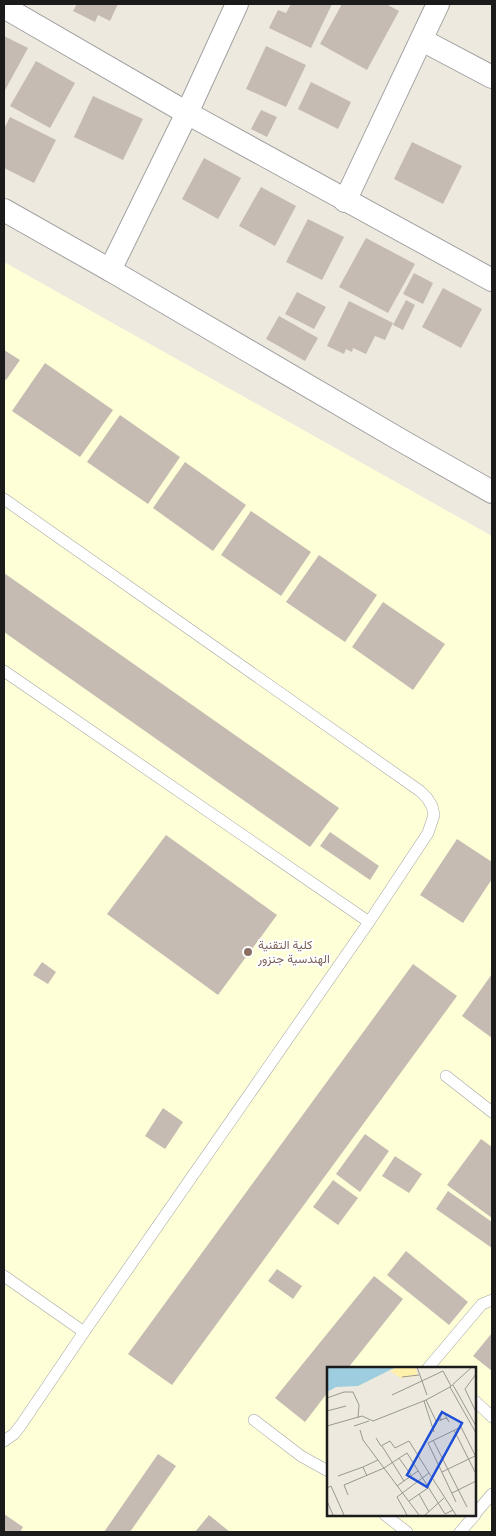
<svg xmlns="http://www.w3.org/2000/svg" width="496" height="1536" viewBox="0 0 496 1536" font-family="'Fira Sans',Vazirmatn,sans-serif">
<rect width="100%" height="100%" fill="#ede9df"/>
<path fill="#feffd7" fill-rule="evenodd" d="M4 262 492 536V1532H4ZM328 1368H475V1515H328Z"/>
<g fill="#c5bbb3">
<path d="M77 4H118L110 21 98 15 95 22 73 11Z"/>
<path d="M291 4H332L311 48 269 28 278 10 286 13Z"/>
<path d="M342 4H386L399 11 367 70 320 44Z"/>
<path d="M4 36 28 48 4 92Z"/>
<path d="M266 46 306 65 286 107 246 89Z"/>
<path d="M36 61 75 83 50 128 10 106Z"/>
<path d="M311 82 351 102 338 129 298 109Z"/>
<path d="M93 96 143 119 123 160 74 137Z"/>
<path d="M261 110 277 117 267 137 251 129Z"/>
<path d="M10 117 56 140 34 183 4 168V129Z"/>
<path d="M412 142 462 166 443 204 394 179Z"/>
<path d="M204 158 241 178 218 219 182 199Z"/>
<path d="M261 187 296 206 275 246 239 226Z"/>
<path d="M308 219 344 237 322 280 286 262Z"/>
<path d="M366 238 415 264 388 313 339 287Z"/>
<path d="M414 273 433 283 423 304 403 294Z"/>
<path d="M443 288 482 309 461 348 422 327Z"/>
<path d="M297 292 326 307 314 329 285 314Z"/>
<path d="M406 300 415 305 403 330 393 325Z"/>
<path d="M349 301 393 323 385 340 375 336 366 354 353 348 352 352 346 349 344 354 327 346Z"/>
<path d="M279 316 318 338 305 361 266 339Z"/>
<path d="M4 350 20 360 6 380 4 379Z"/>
<path d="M45 363 113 410 80 457 12 411Z"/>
<path d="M120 415 180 457 148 504 87 462Z"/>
<path d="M185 462 246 505 213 551 153 508Z"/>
<path d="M251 511 311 552 281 596 221 555Z"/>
<path d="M319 555 377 595 345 642 286 602Z"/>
<path d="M4 573 339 808 310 847 4 632Z"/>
<path d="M383 602 445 644 413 690 352 647Z"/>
<path d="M330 832 379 866 370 880 320 846Z"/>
<path d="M166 835 277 915 218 995 107 914Z"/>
<path d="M457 839 492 862V879L463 923 420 895Z"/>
<path d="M42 962 56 972 48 984 33 975Z"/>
<path d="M413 964 457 996 172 1385 128 1354Z"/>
<path d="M492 974V1038L462 1016Z"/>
<path d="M163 1108 183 1122 165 1149 145 1136Z"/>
<path d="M365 1134 389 1151 360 1192 336 1174Z"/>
<path d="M481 1139 492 1147V1218L447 1185Z"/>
<path d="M395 1156 422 1174 409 1193 382 1176Z"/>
<path d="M333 1180 358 1198 338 1225 313 1207Z"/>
<path d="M448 1191 492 1222V1248L436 1209Z"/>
<path d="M406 1251 468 1302 449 1325 387 1275Z"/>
<path d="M277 1269 302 1286 293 1299 268 1281Z"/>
<path d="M374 1276 403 1299 348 1368H328V1392L305 1422 275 1398Z"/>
<path d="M492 1333V1371L473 1356Z"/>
<path d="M158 1454 176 1466 130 1532H104Z"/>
<path d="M4 1514 23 1527 20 1532H4Z"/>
<path d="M209 1515 230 1532H195Z"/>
</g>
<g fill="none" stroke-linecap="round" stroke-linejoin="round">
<defs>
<g id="lane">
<path d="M4 499 420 791 427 798 432 806 434 815 428 833 369 922 84 1332 21 1425 14 1434 4 1441"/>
<path d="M4 671 369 922"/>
<path d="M446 1076 492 1112"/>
<path d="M4 1276 84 1332"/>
<path d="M428 1368 482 1304 492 1300"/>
<path d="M475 1401 492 1417"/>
<path d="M254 1420 301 1456 328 1471"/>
<path d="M475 1514 492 1494"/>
<path d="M385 1515 407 1532"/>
<path d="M460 1532 475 1515"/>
</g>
<g id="street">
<path d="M4 7 187 113 492 280"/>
<path d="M422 40 492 77"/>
<path d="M345 201 438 4"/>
<path d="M4 210 110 270 187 113 237 4"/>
<path d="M110 270 404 442 492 492"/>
</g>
</defs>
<use href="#lane" stroke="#a2a2a2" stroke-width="12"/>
<use href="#street" stroke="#a2a2a2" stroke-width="24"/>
<use href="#lane" stroke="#fff" stroke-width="11"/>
<use href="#street" stroke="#fff" stroke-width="22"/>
</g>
<circle fill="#8d6e63" stroke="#fff" stroke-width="2" cx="248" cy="952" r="5"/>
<g text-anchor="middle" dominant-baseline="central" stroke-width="4" stroke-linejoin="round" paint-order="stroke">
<g font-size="12" fill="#785e54" stroke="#fff" text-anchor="start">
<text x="258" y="945">كلية التقنية<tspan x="258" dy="14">الهندسية جنزور</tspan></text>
</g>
</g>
<g transform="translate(327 1367)">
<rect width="149" height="149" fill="#ede9df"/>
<path d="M70 0H88L91 9 74 11 63 4Z" fill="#fff0ac"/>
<path d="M0 0H69L31 19 9 20 0 25Z" fill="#9dcdde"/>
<path fill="none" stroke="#999791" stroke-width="1" d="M90 0 100 28M149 7 138 22 149 45M75 10 92 8M126 18 149 59M123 20 149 66M65 28 116 4 124 19M0 31 17 25H26L32 38 31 51M99 33 109 54 120 51M97 34 107 65M0 44 19 39M114 54 112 48 117 46 122 55M0 59 35 49 46 54 99 33 123 20 145 0M27 59 42 54M33 63 36 73 92 148M127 63 149 107M49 71 54 79 63 74 68 81 82 74 102 106M106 73 140 140M55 79 77 114M72 91 84 108M36 100 51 93M115 105 148 89M11 109 36 100 40 109M70 119 91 104M0 121 4 119 17 148M125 126 149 114M92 127 102 145M21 128 17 118 57 101 80 86 118 147 126 143M0 134 6 148M82 134 101 121M129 135 101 76 134 60 149 90M80 148 70 130 102 106 129 148M98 148 117 131"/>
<path fill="#1d4ed8" fill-opacity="0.15" stroke="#1d4ed8" stroke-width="2.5" d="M115 45 135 56 100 120 80 108Z"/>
<rect width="149" height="149" fill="none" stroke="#1b1b1b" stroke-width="2.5"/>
</g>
<rect width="496" height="1536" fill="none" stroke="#1b1b1b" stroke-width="10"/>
</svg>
